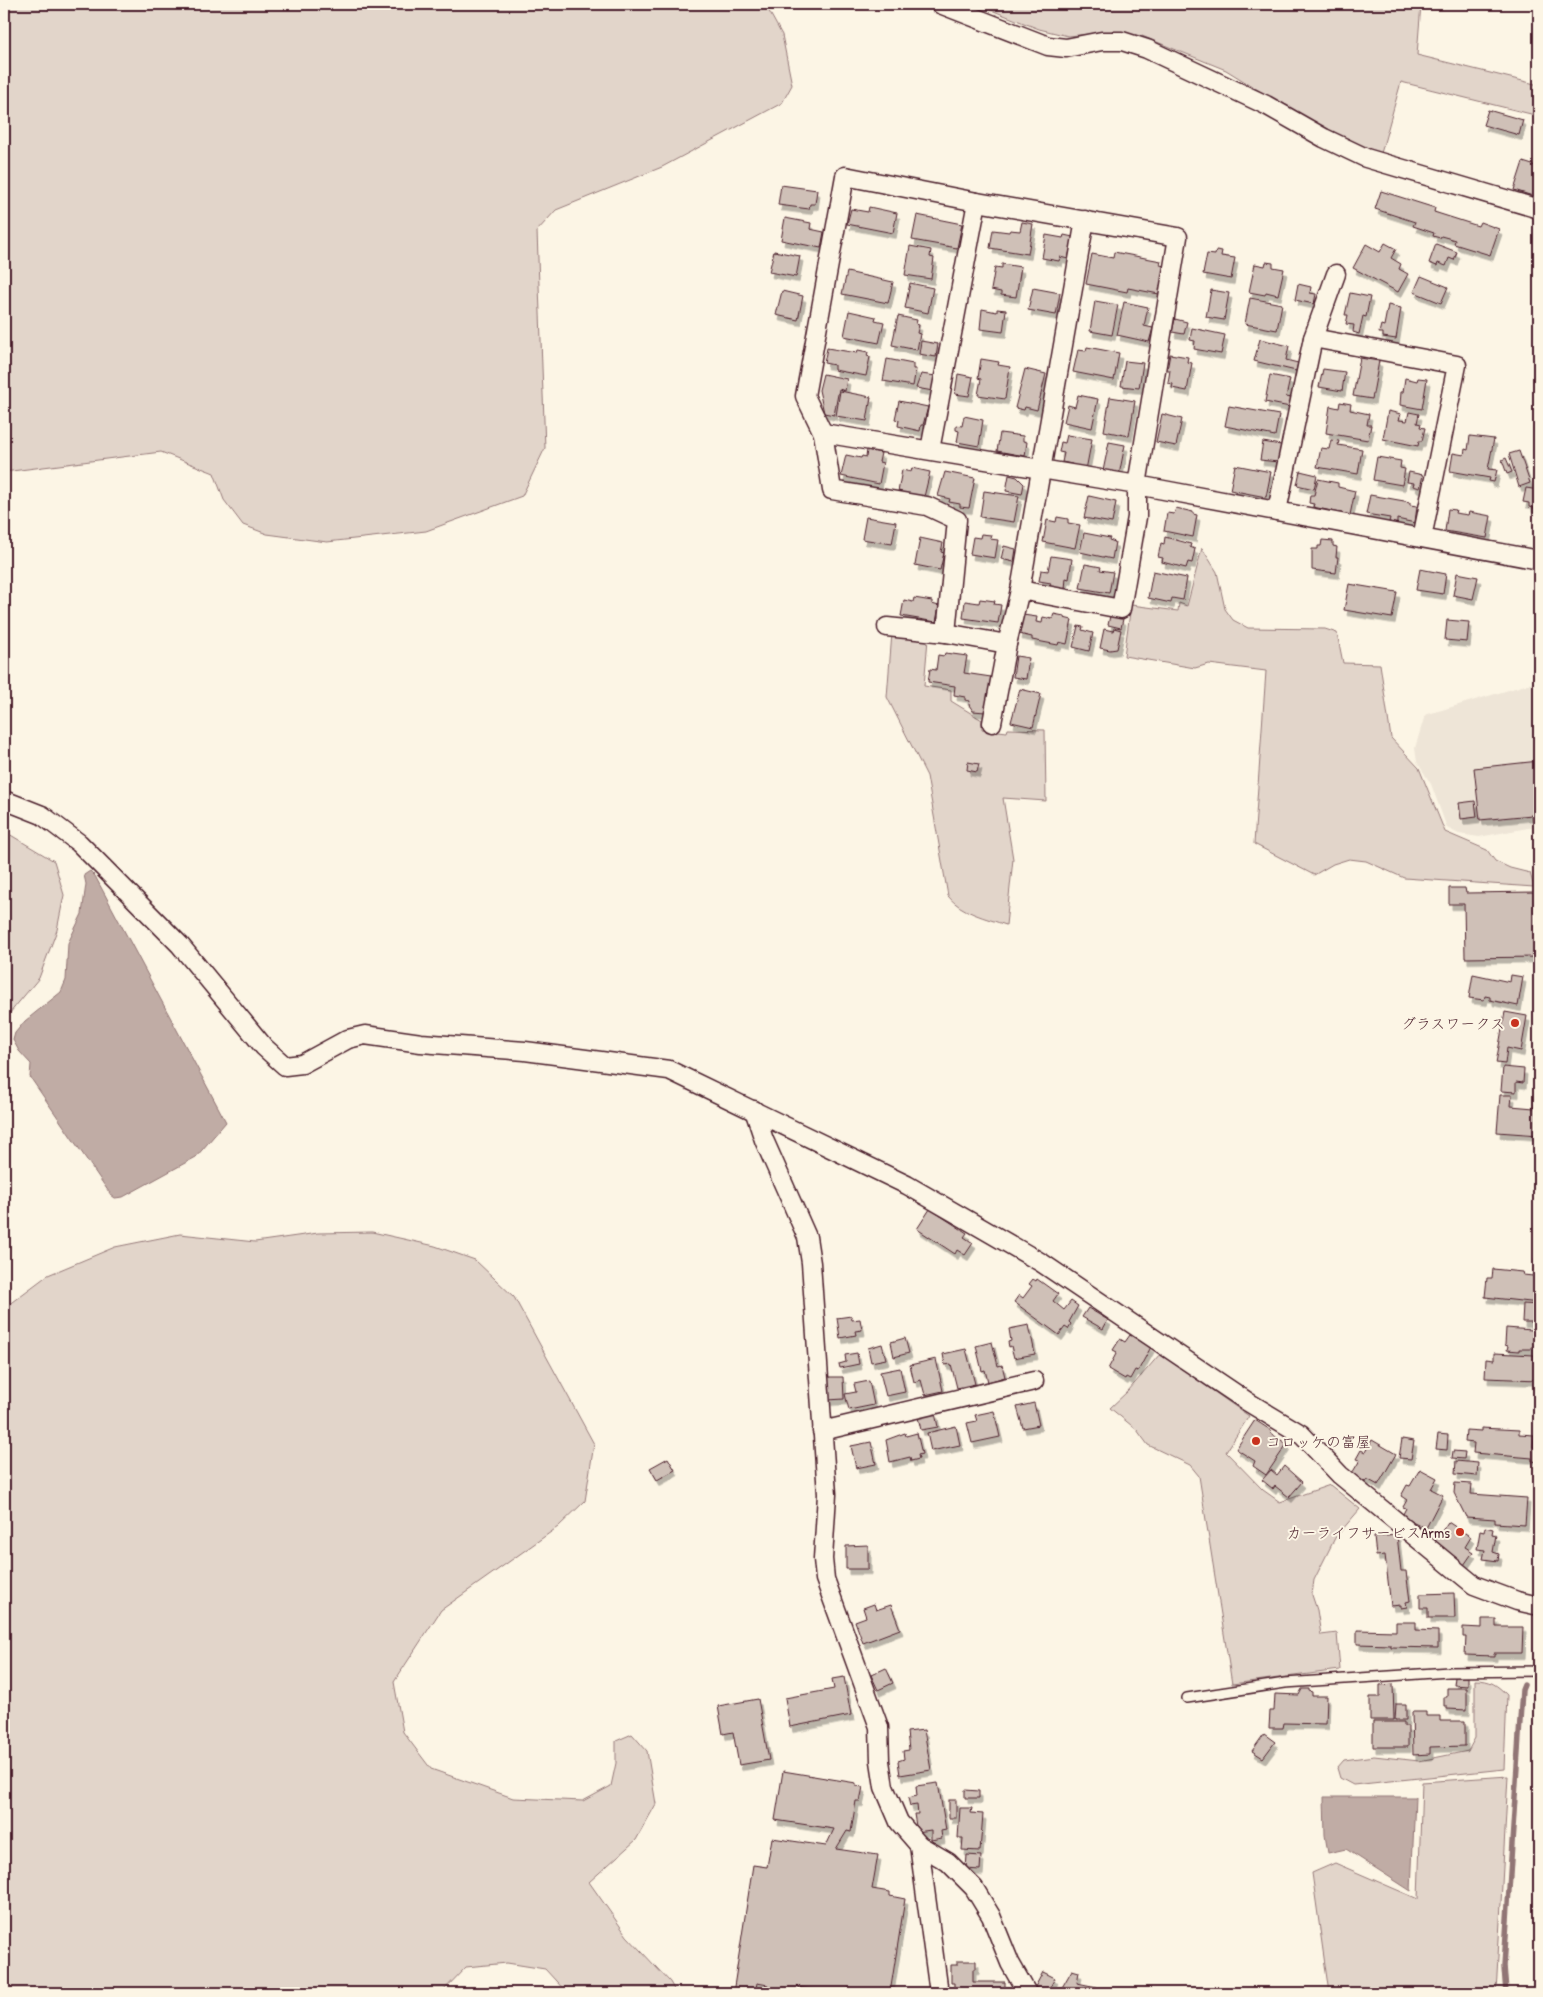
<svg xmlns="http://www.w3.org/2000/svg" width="1543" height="1997" viewBox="0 0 1543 1997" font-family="'Patrick Hand','Klee One',sans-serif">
<defs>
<filter id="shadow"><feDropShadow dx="3" dy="5.5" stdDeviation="0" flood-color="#0004"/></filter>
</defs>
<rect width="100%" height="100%" fill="#fcf5e5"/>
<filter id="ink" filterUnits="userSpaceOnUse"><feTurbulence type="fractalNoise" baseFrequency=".02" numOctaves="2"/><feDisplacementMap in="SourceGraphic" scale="10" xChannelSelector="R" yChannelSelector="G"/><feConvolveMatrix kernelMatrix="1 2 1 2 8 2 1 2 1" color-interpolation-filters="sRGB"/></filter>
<g filter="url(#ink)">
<path fill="#eee5d7" d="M1539 681V826L1479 837 1459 834 1447 828 1431 784 1417 762 1415 748 1425 715Z"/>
<g fill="#e2d5ca" stroke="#967a7a">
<path d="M4 4H765L782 35 792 85 782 103 662 167 556 210 537 231 545 448 522 496 426 531 327 542 267 534 243 525 224 500 214 473 161 452 4 472Z"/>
<path d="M976 4H1421L1417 55 1539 85V116L1401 82 1380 157 1321 129 1226 70 1142 36 1113 32 1068 36 1039 29Z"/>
<path d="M1202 548 1217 572 1225 609 1233 620 1248 628 1325 629 1337 633 1343 663 1380 664 1391 738 1419 768 1445 832 1487 850 1495 861 1510 868 1530 873 1534 887 1404 878 1366 861 1349 859 1333 864 1314 875 1254 844 1266 671 1209 664 1195 668 1124 656 1131 605 1178 611 1179 603 1187 606Z"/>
<path d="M892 633 928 639 924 686 951 690V701L982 720V729L1007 732 1008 729 1045 730 1046 801 1003 798 1013 859 1006 925C986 918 961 913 948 896L927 776 887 697Z"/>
<path d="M4 831 54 861 64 895 57 930 39 978 4 1020Z"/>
<path d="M372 1232 435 1246 475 1260 514 1297 594 1444 585 1501 558 1527 441 1610 394 1682 403 1732 431 1769 513 1798 583 1801 611 1786 616 1763V1741L632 1734 647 1751 656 1804 636 1840 589 1882 627 1936 670 1982 676 1993H567L545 1969 507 1963 466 1967 443 1991V1993H4V1308L48 1275 115 1247 180 1234 255 1242 318 1233Z"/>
<path d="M1160 1354 1249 1416 1226 1452 1263 1490 1280 1502 1330 1485 1360 1509 1335 1538 1314 1580 1312 1595 1317 1610 1321 1635 1337 1633 1340 1670 1232 1684 1199 1476 1190 1465 1148 1445 1137 1430 1110 1408 1128 1391Z"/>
<path d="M1475 1680C1491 1680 1497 1685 1507 1695L1504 1769 1353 1785 1340 1778 1337 1768 1344 1760 1374 1756 1419 1761 1468 1751 1475 1738Z"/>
<path d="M1508 1776 1496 1993H1329L1312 1873 1335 1863 1418 1899 1422 1782Z"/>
</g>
<g fill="#c0aca5" stroke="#917474">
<path d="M90 871 95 876 226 1122 196 1157 123 1197 115 1198 111 1195 30 1077 31 1064 19 1051 13 1040 15 1033 25 1021 61 992 66 980 68 943 82 914 86 884 84 875Z"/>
<path d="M1324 1797H1415L1411 1891 1346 1849 1328 1853 1325 1835Z"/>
</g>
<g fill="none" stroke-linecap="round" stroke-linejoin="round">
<g stroke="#917474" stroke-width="5.5">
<path d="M1537 1656 1538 1620"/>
<path d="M1506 1993 1504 1966 1522 1690 1524 1685"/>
</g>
</g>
<g fill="#cfc0b7" stroke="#4a1f2b" filter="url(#shadow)">
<path d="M1488 110 1523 120 1519 135 1483 125Z"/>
<path d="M1523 162 1539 167V198L1514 190Z"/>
<path d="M781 185 817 190 815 204H810L809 209 778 205Z"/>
<path d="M1381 191 1435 208 1434 212 1478 226 1480 222 1499 229 1490 255 1454 244 1455 240 1441 236 1440 238 1433 236 1434 233 1413 226 1415 222 1375 209Z"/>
<path d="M869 207 897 213 893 233 847 224 851 209 868 212Z"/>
<path d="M917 215 962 224 957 248 912 240Z"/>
<path d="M785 218 811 223 810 229 824 232 821 248 781 240Z"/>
<path d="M1022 222 1033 224 1028 254 990 248 993 230 1009 232 1010 230 1020 231Z"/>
<path d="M1046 235 1063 238 1064 235 1073 237 1068 259 1060 257 1059 261 1042 258Z"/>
<path d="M1385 243 1396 249 1391 258 1401 264 1399 269 1408 274 1398 292 1353 268 1366 244 1380 252Z"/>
<path d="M1436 244 1457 252 1454 260 1449 258 1446 266 1438 263 1437 266 1429 263Z"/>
<path d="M910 246 931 250 930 257 934 258 931 279 905 275Z"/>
<path d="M1216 250 1222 251 1221 256 1235 258 1231 279 1203 274 1207 254 1215 255Z"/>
<path d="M774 251 800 256 796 277 769 272Z"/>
<path d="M1114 252 1161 261 1160 265 1165 266 1159 294 1128 288 1127 292 1086 284 1092 254 1113 258Z"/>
<path d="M1266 262 1273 263V267L1284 269 1278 295 1266 292 1265 295 1249 292 1255 264 1265 266Z"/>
<path d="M1002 264 1021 267 1016 297 1001 295V292L991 290 995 267 1002 268Z"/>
<path d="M847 272 893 282 888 303 842 294Z"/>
<path d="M1421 276 1448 287 1441 303 1414 292Z"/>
<path d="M910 283 933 288 928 313 905 308Z"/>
<path d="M1298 284 1311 287 1310 293 1316 294 1314 304 1295 300Z"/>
<path d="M1033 288 1060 293 1056 315 1028 310Z"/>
<path d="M1211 290 1229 293 1224 320 1206 317Z"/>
<path d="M782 291 803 296 798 320 776 315Z"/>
<path d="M1350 293 1370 297 1366 317 1363 316 1359 334 1353 332 1354 325 1346 324 1348 315H1345Z"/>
<path d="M1250 298 1282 304 1277 330 1245 324Z"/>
<path d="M1095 301 1118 305 1112 335 1090 331Z"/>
<path d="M1124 302 1148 307 1144 326 1153 328 1149 342 1117 335Z"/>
<path d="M1388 305 1401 308 1396 339 1383 337V333H1379L1381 325 1384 326Z"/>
<path d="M982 309 997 312V309L1006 310 1003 332 980 329Z"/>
<path d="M849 311 876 317 875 320 884 322 879 343 844 336Z"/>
<path d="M898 316 917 320 916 324 919 325 917 333 920 334 917 350 892 345Z"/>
<path d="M1175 319 1187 322 1184 334 1172 332Z"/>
<path d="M1192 328 1225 335 1221 354 1194 349 1195 341 1190 340Z"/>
<path d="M1260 339 1289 346 1286 360 1298 363 1296 371 1254 361Z"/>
<path d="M921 341 938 344 936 357 919 354Z"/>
<path d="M1087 347 1119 353 1114 380 1073 372 1078 350 1086 351Z"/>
<path d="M827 348 857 353 858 350 868 352 867 356 870 357 866 376 834 370V365L824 363Z"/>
<path d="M1170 354 1188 357 1187 362 1192 363 1187 391 1172 388 1173 384 1168 383 1170 370H1167Z"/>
<path d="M1360 358 1379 361 1372 399 1353 396Z"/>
<path d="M887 359 913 364V369H916L913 386 883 381Z"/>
<path d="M981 359 999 362 998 365 1010 367 1005 399 978 395 981 379 978 378Z"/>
<path d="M1125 361 1143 363 1139 388 1121 386Z"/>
<path d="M1025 369 1046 374 1037 410 1025 407 1024 410 1015 408Z"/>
<path d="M1323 369 1345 372 1342 391 1319 387Z"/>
<path d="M823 374 847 379 845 391 839 389 834 415 824 413 819 390Z"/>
<path d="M921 374 936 376 933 391 916 388Z"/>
<path d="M958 374 973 377 969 396 955 394Z"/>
<path d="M1270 375 1290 379 1286 397 1292 398 1290 407 1265 402Z"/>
<path d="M1405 378 1417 381 1418 378 1427 379 1422 409 1400 405 1401 392H1403Z"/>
<path d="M840 391 871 397 867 421 836 416Z"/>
<path d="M1078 395 1098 399 1092 428 1064 422 1068 405 1075 407Z"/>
<path d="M1110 397 1135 401 1129 436 1104 431Z"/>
<path d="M899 401 928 407 923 425H921L920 431 898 426 899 420 895 419Z"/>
<path d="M1340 402 1351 404 1350 410 1369 414 1367 425H1371L1368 440 1326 433 1330 406 1339 408Z"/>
<path d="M1229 406 1279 415 1275 436 1225 426Z"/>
<path d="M1388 411 1401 414 1399 420 1407 421 1409 412 1419 414 1417 423 1421 424 1420 427 1425 428 1422 441H1419L1418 446 1383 439Z"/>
<path d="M1162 414 1182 419 1176 446 1156 442Z"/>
<path d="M964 416 983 420 979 446 957 442 959 431 956 430V425L962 426Z"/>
<path d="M1000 433 1023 436V441L1027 442 1025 456 997 451Z"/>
<path d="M1067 435 1092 439 1086 470 1071 468 1072 464 1062 462 1064 453 1059 452 1061 442 1065 443Z"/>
<path d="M1470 436 1494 439 1488 469 1497 470 1494 482 1489 481 1490 478 1450 471 1453 453 1464 455 1465 449 1468 450Z"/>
<path d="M1331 440 1339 441 1338 445 1362 449 1358 474 1317 467 1321 448 1329 449Z"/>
<path d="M1109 442 1125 445 1119 475 1103 471Z"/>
<path d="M1263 442 1281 445 1278 462 1260 460Z"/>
<path d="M867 450 881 453 879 462 883 463 879 484 841 476 846 455 861 458 862 456 866 457Z"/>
<path d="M1519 451 1530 483 1519 487 1509 454Z"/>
<path d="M1377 457 1401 461 1400 468 1405 469 1402 485 1373 480Z"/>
<path d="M1506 458 1512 472 1507 474 1502 460Z"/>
<path d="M1235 465 1271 472 1266 497 1230 490Z"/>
<path d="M912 468 930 472 924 497 898 492 902 470 911 472Z"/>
<path d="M1300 471 1317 475 1314 489 1297 485Z"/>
<path d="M945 472 975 478 969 508 960 507V504L949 502 950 499 938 496Z"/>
<path d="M1409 472 1423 475 1420 488 1413 486 1414 483 1407 482Z"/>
<path d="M1009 475 1017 477 1024 484 1022 494 1006 491Z"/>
<path d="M1318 479 1338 483V487L1355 491 1350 515 1313 507 1314 504 1309 503 1310 495H1314Z"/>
<path d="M1526 488 1539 490V509L1529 507V503L1523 502Z"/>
<path d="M984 491 1019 496 1014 522 980 517Z"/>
<path d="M1370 495 1410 502V505L1417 506 1415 523 1397 519V524L1389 522 1390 518 1366 514Z"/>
<path d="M1089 496 1116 502 1112 523 1084 518Z"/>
<path d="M1176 508 1193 512V514L1197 515 1193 537 1164 531 1167 513 1174 514Z"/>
<path d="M1448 509 1456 510 1455 513 1468 515 1469 512 1491 516 1487 538 1445 531Z"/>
<path d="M866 517 896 522 892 544 862 539Z"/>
<path d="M1057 517 1068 519V523L1080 525 1075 548 1043 542 1047 520 1056 522Z"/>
<path d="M1084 533 1110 538 1109 540 1115 542 1112 559 1080 552Z"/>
<path d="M981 534 991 535 990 539 998 540 995 558 970 554 973 537 980 538Z"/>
<path d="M1165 537 1191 544 1190 547 1195 549 1192 563 1188 562 1186 568 1162 562 1163 558 1158 557 1161 543 1164 544Z"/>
<path d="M920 538 943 543 941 552 944 553 940 570 915 565Z"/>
<path d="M1322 540 1333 541V546L1337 547 1336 557H1338L1336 573 1312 570V549H1318V546H1321Z"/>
<path d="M1004 546 1016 549 1014 562 1001 559Z"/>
<path d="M1051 556 1072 559 1069 579 1066 578 1065 589 1050 587 1051 583 1039 581 1041 570 1048 571Z"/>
<path d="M1085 564 1101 567 1100 570 1113 572 1109 593 1080 588Z"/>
<path d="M1420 569 1446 574 1443 594 1416 590Z"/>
<path d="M1153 571 1187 578 1183 600 1172 598 1171 603 1148 598Z"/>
<path d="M1457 573 1478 577 1473 599 1453 595Z"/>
<path d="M1349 584 1397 592 1392 618 1344 610Z"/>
<path d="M914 598 932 601V604L939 606 936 622 901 616 904 600 913 602Z"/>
<path d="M980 599 995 601 994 604 1001 605 998 623 963 618 965 601 979 603Z"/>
<path d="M1054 614 1064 616V618L1072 620 1067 644 1059 642 1058 645 1032 640V637L1019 634 1023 615 1037 617 1036 622 1042 623 1043 617 1052 619Z"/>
<path d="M1110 616 1123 619 1121 628 1108 625Z"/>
<path d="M1447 620 1469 622 1467 642 1445 640Z"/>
<path d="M1078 626 1083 627 1082 630 1093 633 1089 651 1073 647Z"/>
<path d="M1114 628 1121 630 1117 649 1110 650 1100 648 1104 629 1113 631Z"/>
<path d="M945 653 967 656 964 673 991 677 985 712 973 711 969 705 970 701 965 700V697L954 695 955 686 928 682 930 669 936 670 938 655 944 656Z"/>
<path d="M1016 656 1029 658 1026 679 1013 677Z"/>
<path d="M1020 689 1041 694 1033 727 1011 722Z"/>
<path d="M1539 761V820L1533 821 1532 815 1480 820 1474 768Z"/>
<path d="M968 762 979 764 977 772 967 770Z"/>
<path d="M1475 801 1477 817 1461 819 1459 803Z"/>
<path d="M1449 888H1465L1466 893 1536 892 1539 905V957L1465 958 1464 904H1449Z"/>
<path d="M1473 974 1510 982 1511 975 1523 977 1518 1006 1490 1000V997L1485 996 1484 1000 1469 998Z"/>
<path d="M1505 1012 1527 1016 1521 1051 1507 1048 1505 1064 1496 1063Z"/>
<path d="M1503 1067 1524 1069 1523 1083 1516 1082V1092L1501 1091Z"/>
<path d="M1500 1095H1512L1511 1106 1534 1108 1535 1099 1539 1100V1135L1497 1132Z"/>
<path d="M930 1209 967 1233 964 1237 973 1243 965 1255 957 1250 955 1254 917 1229Z"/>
<path d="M1535 1259 1539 1260V1303L1485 1297 1487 1278H1492L1493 1269 1522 1272 1523 1275 1533 1276Z"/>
<path d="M1033 1279 1036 1281 1037 1279 1058 1294 1053 1301 1064 1310 1071 1301 1078 1306 1069 1322 1071 1324 1068 1329 1065 1327 1059 1335 1014 1302 1019 1295 1023 1298 1032 1286 1029 1284Z"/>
<path d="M1523 1304 1539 1305V1347H1531V1349H1519V1351L1507 1350 1508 1346 1505 1345 1506 1328 1532 1330 1533 1322H1522Z"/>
<path d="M1088 1308 1108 1320 1103 1329 1082 1317Z"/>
<path d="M851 1316 852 1320 860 1319 862 1330 855 1331 856 1335 840 1338 837 1318Z"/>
<path d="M1029 1325 1035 1354 1014 1358 1011 1346 1009 1347 1008 1342 1011 1341 1009 1329Z"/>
<path d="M1130 1335 1151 1347 1138 1371 1135 1370 1130 1379 1126 1377 1125 1379 1108 1369 1117 1352 1113 1350 1120 1339 1125 1342Z"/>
<path d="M905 1338 909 1353 894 1357 891 1342Z"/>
<path d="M992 1342 998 1366 1002 1365 1005 1377 988 1382 985 1370 982 1371 976 1346Z"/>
<path d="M882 1344 886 1359 871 1362 868 1348Z"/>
<path d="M966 1349 975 1384 957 1388 951 1364 945 1365 943 1354Z"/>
<path d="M857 1353 859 1364 840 1368 839 1364 846 1362 845 1355Z"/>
<path d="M1494 1353 1534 1355V1362H1539V1380L1485 1378 1486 1359 1494 1360Z"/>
<path d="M936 1359 943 1391 925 1395 921 1380 914 1382 910 1365Z"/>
<path d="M900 1368 905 1392 886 1396 880 1372Z"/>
<path d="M828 1377H843L844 1399 828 1400Z"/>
<path d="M869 1381 874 1405 849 1410 845 1394 856 1392 854 1384Z"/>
<path d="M1034 1403 1039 1425 1023 1428 1017 1407Z"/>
<path d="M994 1411 1000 1437 972 1443 967 1423 977 1421 975 1415Z"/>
<path d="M935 1413 938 1427 921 1430 918 1417Z"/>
<path d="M1255 1420 1272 1431 1270 1433 1287 1444 1266 1475 1253 1466 1255 1461 1236 1449Z"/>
<path d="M956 1426 960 1445 931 1451 927 1433Z"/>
<path d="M1481 1428 1519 1430V1434L1534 1435 1533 1447H1539V1462L1532 1461V1458L1473 1453 1474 1443 1465 1442 1466 1430 1481 1431Z"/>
<path d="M905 1433 906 1436 917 1433 922 1454 918 1455 919 1459 911 1461 910 1457 890 1462 886 1440Z"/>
<path d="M1438 1434 1448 1435 1447 1450 1436 1449Z"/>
<path d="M1402 1439 1414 1441 1411 1459 1399 1458Z"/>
<path d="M1372 1440 1396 1454 1378 1485 1367 1479 1365 1482 1351 1475 1360 1460 1356 1459 1361 1450 1365 1452Z"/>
<path d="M871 1442 876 1464 856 1468 851 1446Z"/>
<path d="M1453 1451 1465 1452 1464 1459 1452 1458Z"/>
<path d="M668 1458 675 1470 657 1480 650 1468Z"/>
<path d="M1456 1461 1478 1463 1477 1476 1455 1474Z"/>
<path d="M1284 1466 1302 1482 1289 1497 1275 1486 1273 1489 1262 1480 1271 1470 1277 1475Z"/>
<path d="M1420 1469 1437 1478 1431 1489 1443 1495 1426 1528 1402 1516 1406 1508 1403 1507 1407 1500 1401 1496 1407 1485 1410 1486Z"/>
<path d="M1455 1483 1472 1484 1471 1494 1527 1498 1525 1525 1495 1523V1519L1466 1517 1454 1493Z"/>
<path d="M1448 1522 1471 1537 1465 1547 1473 1552 1464 1565 1433 1544Z"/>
<path d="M1485 1527 1493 1529 1492 1534 1496 1535 1493 1552 1499 1554 1498 1561 1483 1559 1485 1550 1477 1549 1480 1531 1484 1532Z"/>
<path d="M1397 1535 1401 1571H1406L1410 1601 1406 1602 1407 1607 1401 1608V1605L1391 1606 1385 1555 1376 1556 1374 1537Z"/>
<path d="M868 1545V1569H846V1546Z"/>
<path d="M1454 1593 1455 1618H1428V1608H1420V1594Z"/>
<path d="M874 1604 876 1610 891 1605 900 1629 863 1643 855 1621 866 1617 863 1608Z"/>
<path d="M1482 1619H1496V1627H1523L1522 1653H1494V1656L1465 1655 1466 1637H1463V1627L1482 1628Z"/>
<path d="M1396 1622H1416V1630L1438 1631V1648L1391 1647V1645L1357 1644V1630L1396 1631Z"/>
<path d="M886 1668 893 1683 878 1690 871 1675Z"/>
<path d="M844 1677 851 1715 790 1727 785 1698 834 1689 832 1679Z"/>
<path d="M1455 1677H1468V1686L1454 1685Z"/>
<path d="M1393 1684 1394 1720H1370V1697H1380V1685Z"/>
<path d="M1447 1688H1467V1710L1447 1709V1706H1444V1697H1447Z"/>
<path d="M1302 1689H1309V1691L1312 1692V1696H1327L1326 1724 1284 1723 1283 1728H1269L1270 1711H1274L1275 1694 1299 1695Z"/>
<path d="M758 1699 769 1760 739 1765 733 1732 723 1734 718 1706Z"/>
<path d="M1396 1704H1406V1720H1395Z"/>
<path d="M1412 1712H1426V1716H1440V1721H1465V1746L1430 1747V1754L1413 1755Z"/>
<path d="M1373 1722H1404V1726H1408V1747H1373Z"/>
<path d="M924 1730 931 1770 900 1775 898 1761 904 1759 903 1751 909 1750 907 1732Z"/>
<path d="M1264 1734 1275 1742 1263 1758 1252 1751Z"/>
<path d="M783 1771 856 1783V1786L863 1787 860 1801H856L851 1832 847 1831 836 1849 878 1855 872 1889 890 1892V1896L905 1899 890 1993 848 1988 847 1993H838L797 1987 808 1993H779L767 1991 768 1985 757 1983 755 1993H733L753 1865 767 1867 772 1838 826 1846 834 1829 775 1820Z"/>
<path d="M938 1783 946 1830 941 1831 942 1838 931 1840V1830L917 1832 914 1814H918L917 1805 910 1806 908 1798 917 1796 916 1786Z"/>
<path d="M965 1790 979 1791V1798H965Z"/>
<rect x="949" y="1800" width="7" height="18"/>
<path d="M960 1808H972L971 1813 983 1814 980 1851 962 1850 963 1838H958Z"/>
<path d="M967 1855 981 1856 980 1870 966 1869Z"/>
<path d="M957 1961H976V1969H973V1982H1005V1993H954V1983H951V1965H957Z"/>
<path d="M1072 1970 1079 1972 1077 1983 1097 1987 1095 1993H1063L1060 1991Z"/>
<path d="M1043 1972 1055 1978 1047 1993 1035 1987Z"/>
</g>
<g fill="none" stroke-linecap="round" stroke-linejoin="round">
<defs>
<path id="service" d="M1187 1698 1285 1683 1449 1672 1539 1671"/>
<g id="minor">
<path d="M940 4 1048 46 1066 48 1102 41H1122L1147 49 1266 105 1324 138 1366 158 1539 209"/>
<path d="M1313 338 1336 274"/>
<path d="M823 433 1137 485 1539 560"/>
<path d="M930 450 977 202"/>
<path d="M1277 511 1313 338 1457 365 1422 538"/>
<path d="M887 627 946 633"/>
<path d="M1007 644 946 633 957 520 927 506 832 490 823 433 805 396 845 176 977 202 1178 237 1137 485V517L1121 609 1020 590"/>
<path d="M992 723 1007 644 1020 590 1085 220"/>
<path d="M4 800 42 815 79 843 180 945 264 1047 285 1066 302 1064 348 1039 365 1035 421 1043 525 1051 669 1070 907 1185 1042 1263 1248 1402 1301 1434 1340 1475 1474 1585 1517 1601 1539 1606"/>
<path d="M754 1110 764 1140 807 1237 811 1263 827 1494 823 1559 825 1579 879 1727 880 1761 884 1787 899 1822 919 1845 948 1862 974 1888 991 1916 1010 1963 1027 1993"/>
<path d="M822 1431 1034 1381"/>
<path d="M919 1845 939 1993"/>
</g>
</defs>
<use href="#service" stroke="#4a1f2b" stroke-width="12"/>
<use href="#minor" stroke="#4a1f2b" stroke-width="21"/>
<use href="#service" stroke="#fcf5e5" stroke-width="9"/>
<use href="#minor" stroke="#fcf5e5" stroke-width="18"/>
</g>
</g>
<g fill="#c8321e" stroke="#fcf5e5" stroke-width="2">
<circle cx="1515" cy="1023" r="5"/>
<circle cx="1256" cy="1441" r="5"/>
<circle cx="1460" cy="1532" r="5"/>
</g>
<g text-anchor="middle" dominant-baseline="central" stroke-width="4" stroke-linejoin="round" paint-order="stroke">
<g font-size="15" fill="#4a1f2b" stroke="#fcf5e5" text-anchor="end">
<text x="1505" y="1023">グラスワークス</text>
<text x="1266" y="1441" text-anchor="start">コロッケの富屋</text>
<text x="1450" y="1532">カーライフサービスArms</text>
</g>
</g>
<rect width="1543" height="1997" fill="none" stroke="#fcf5e5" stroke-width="20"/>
<rect x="10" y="10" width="1523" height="1977" fill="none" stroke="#4a1f2b" stroke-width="2" filter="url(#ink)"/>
</svg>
